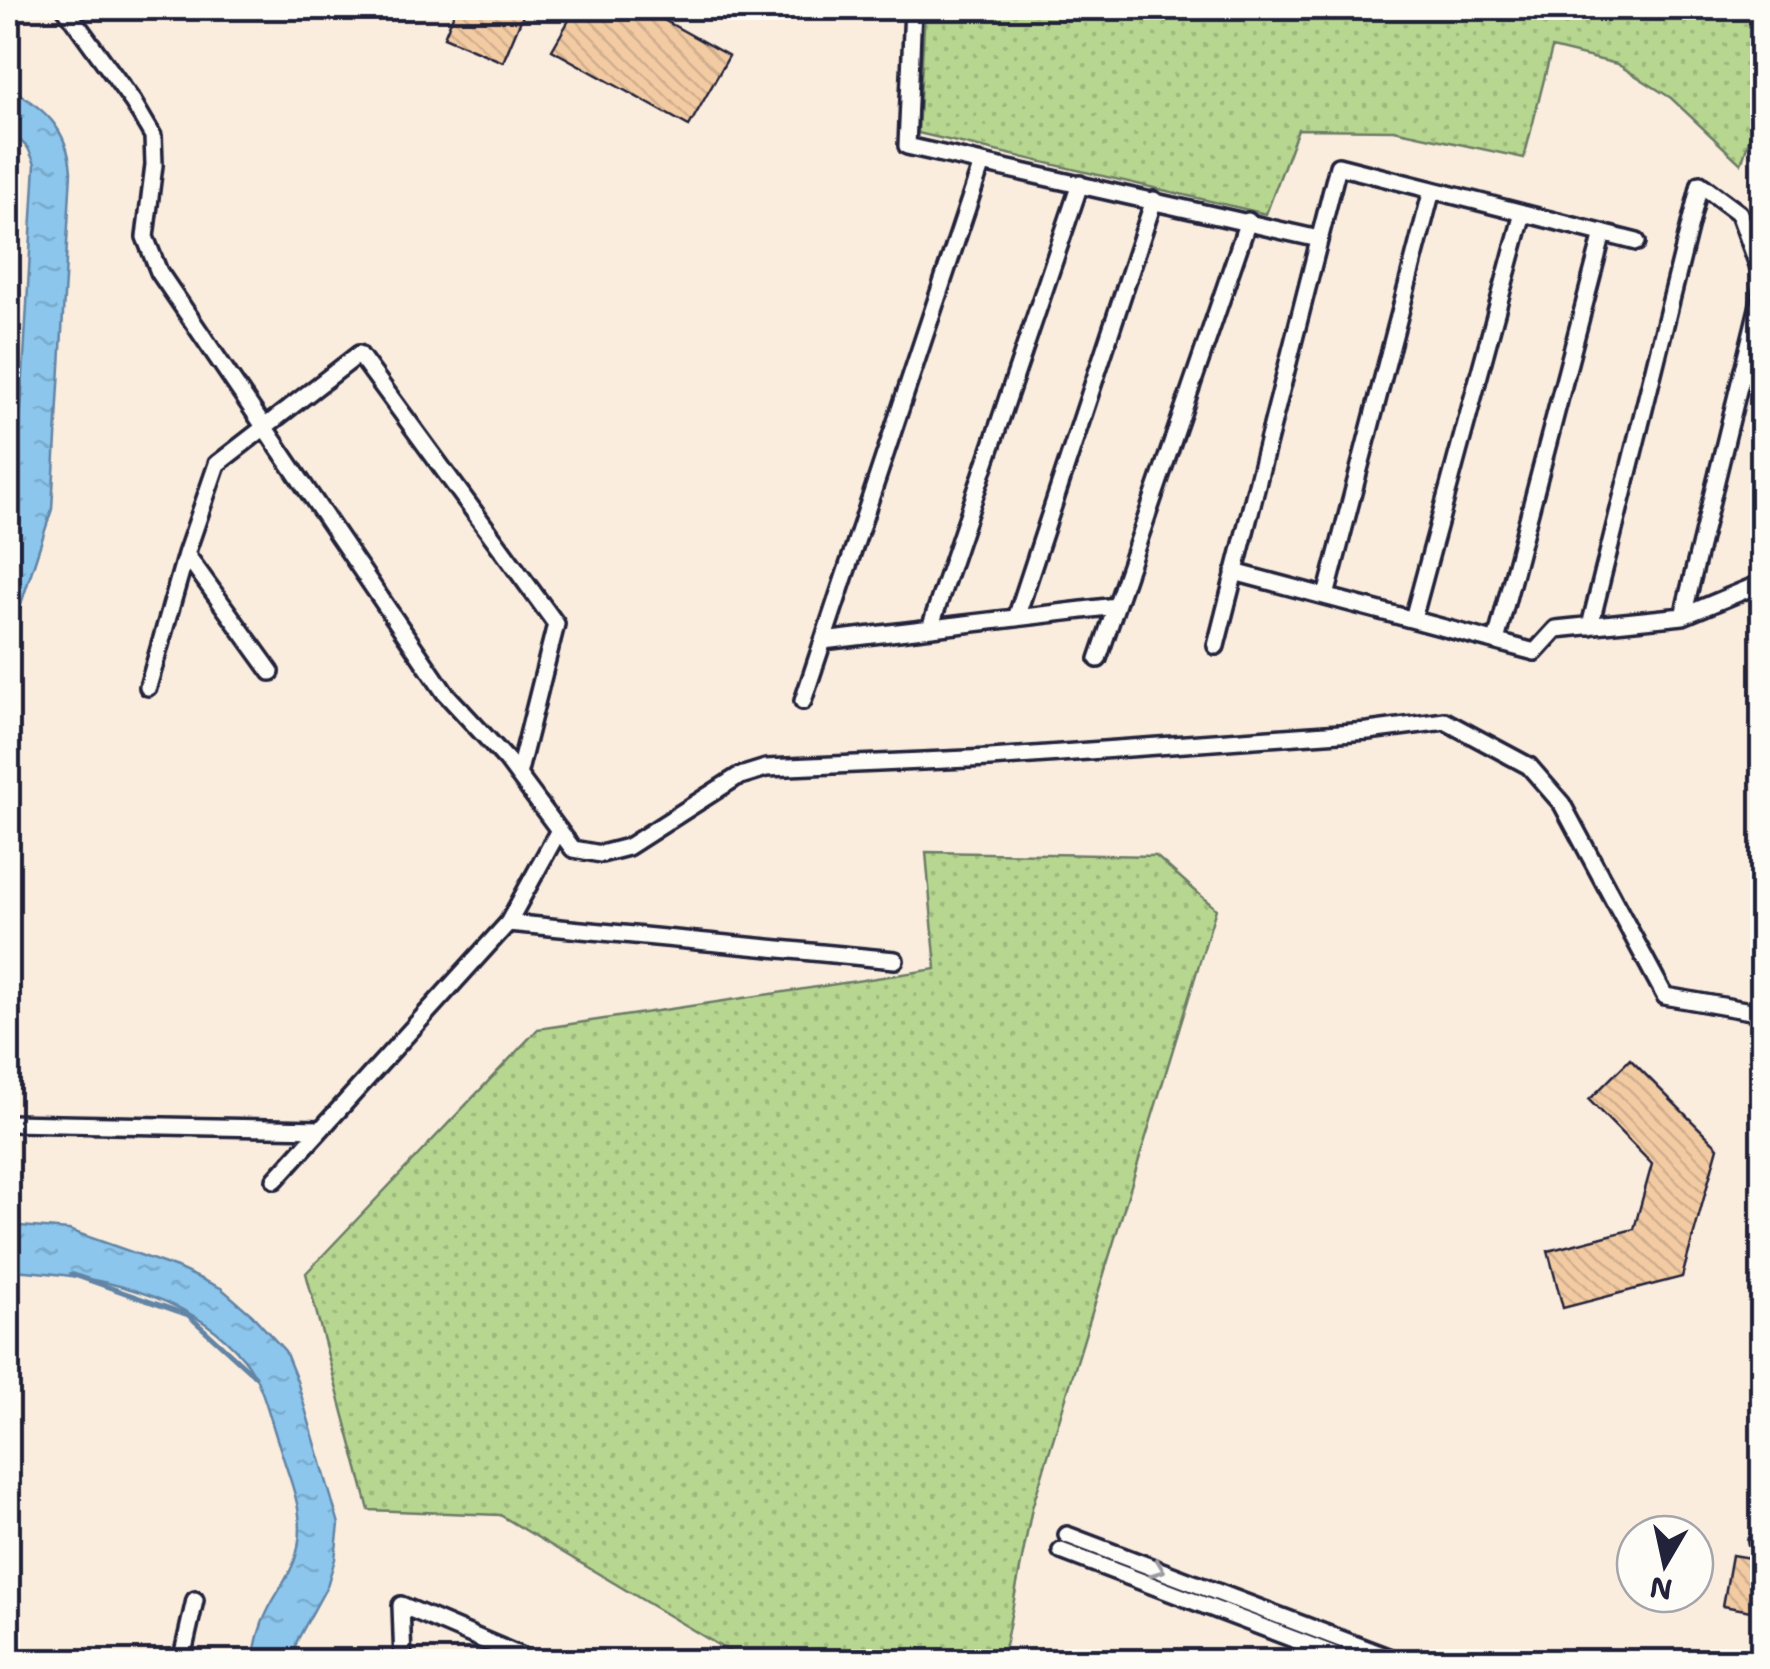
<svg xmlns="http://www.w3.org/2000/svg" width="1770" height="1669" font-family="'Shantell Sans',sans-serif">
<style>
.grass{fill:url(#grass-dots);stroke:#6c7c66;stroke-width:2.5}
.water{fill:url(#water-ripples);stroke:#6284a5;stroke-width:2.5}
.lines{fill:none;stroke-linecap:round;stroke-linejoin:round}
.stream{stroke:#6284a5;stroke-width:5}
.building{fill:url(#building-back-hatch);stroke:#22223b;stroke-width:2.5}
.minor-casing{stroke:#22223b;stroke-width:22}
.minor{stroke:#fdfcf7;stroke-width:15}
.oneway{stroke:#9a9aa2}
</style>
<defs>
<pattern id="grass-dots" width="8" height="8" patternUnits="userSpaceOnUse" patternTransform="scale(2.5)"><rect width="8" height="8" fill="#b7d790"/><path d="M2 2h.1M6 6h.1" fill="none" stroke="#9db87d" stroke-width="1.8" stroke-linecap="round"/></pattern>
<pattern id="water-ripples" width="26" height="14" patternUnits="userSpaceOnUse" patternTransform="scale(2.5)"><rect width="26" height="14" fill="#8cc6ec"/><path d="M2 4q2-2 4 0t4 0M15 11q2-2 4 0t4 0" fill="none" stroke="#78aacb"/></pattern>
<pattern id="building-back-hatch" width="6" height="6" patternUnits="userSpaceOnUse" patternTransform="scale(2.5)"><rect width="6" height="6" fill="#f3cba3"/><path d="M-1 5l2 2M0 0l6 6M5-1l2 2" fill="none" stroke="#d0ae8d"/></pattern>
</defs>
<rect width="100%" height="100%" fill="#faedde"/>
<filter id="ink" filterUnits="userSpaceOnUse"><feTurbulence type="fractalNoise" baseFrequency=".01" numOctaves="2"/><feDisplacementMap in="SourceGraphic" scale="20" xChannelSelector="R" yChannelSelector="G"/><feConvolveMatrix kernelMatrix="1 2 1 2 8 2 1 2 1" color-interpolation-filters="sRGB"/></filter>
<g filter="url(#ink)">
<path class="grass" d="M925,8H1762V101L1741,164L1671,98L1617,64L1552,48L1524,158L1394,130L1298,129L1266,214L918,133Z
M926,852L1156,856L1216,909L1032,1508L1002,1661H745L500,1515L369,1510L306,1273L538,1029L936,969Z"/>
<path class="water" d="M8,87C44,108 68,128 71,172L52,509L8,644V526L17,480L35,164L28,148L8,129Z
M8,1225L69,1230L177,1268L221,1288L252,1315L285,1351L297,1381L339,1524L335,1559L327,1586L297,1641L292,1661H253C256,1643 259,1627 268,1610C280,1586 296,1569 299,1541C304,1509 288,1475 279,1445C269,1417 263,1382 244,1359C190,1292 90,1274 8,1270Z"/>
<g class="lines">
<path class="stream" d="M71,1274L188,1315L255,1376"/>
</g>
<path class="building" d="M456,8H526L503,62L444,37Z
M576,8H642L729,56L689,126L552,50Z
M1630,1059L1718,1147L1682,1277L1563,1308L1548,1251L1634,1229L1652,1164L1589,1100Z
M1732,1555L1762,1560V1613L1723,1606Z"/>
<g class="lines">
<g class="minor-casing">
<path id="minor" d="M65,8L133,102L153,136L154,165L145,237L159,272L445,693L507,760L573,849L601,854L628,847L737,777L766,768L990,758L1368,731L1445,721L1529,766L1562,804L1665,996L1762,1013
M913,8L907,146L1319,239
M186,554L271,672
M1234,572L1535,652L1556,629L1683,616L1762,583
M1326,596L1432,190
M1683,616L1762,292
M1016,618L1154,200
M1413,619L1523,213
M1590,626L1700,184L1739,213L1762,276
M930,628L1080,184
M823,641L1116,606
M1496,641L1603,233
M1216,646L1338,166L1637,242
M1098,659L1248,221
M148,687L186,554L217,464L359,354L556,624L518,775
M803,701L982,163
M508,923L895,960
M8,1123L321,1129
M275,1180L508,923L559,830
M1067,1535L1401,1662
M1757,1541L1762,1543
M1061,1551L1354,1662
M181,1662L195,1600
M403,1662L401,1605L535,1662"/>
</g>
<use href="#minor" class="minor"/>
</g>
<defs><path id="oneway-chevron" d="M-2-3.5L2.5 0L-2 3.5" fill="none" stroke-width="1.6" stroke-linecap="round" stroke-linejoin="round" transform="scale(2.5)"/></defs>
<use class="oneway" href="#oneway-chevron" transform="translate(1158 1569) rotate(21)"/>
</g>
<rect width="1770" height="1669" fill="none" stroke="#fdfcf7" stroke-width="40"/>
<rect x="20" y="20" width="1730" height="1629" fill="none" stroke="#22223b" stroke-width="4" filter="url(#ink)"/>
<g transform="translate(1665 1564) rotate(189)"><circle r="48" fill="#fdfcf7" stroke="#a5a5ac" stroke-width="2.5"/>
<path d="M0-8L18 38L0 25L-18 38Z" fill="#22223b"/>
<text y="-15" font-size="28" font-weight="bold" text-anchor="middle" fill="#22223b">N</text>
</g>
</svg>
